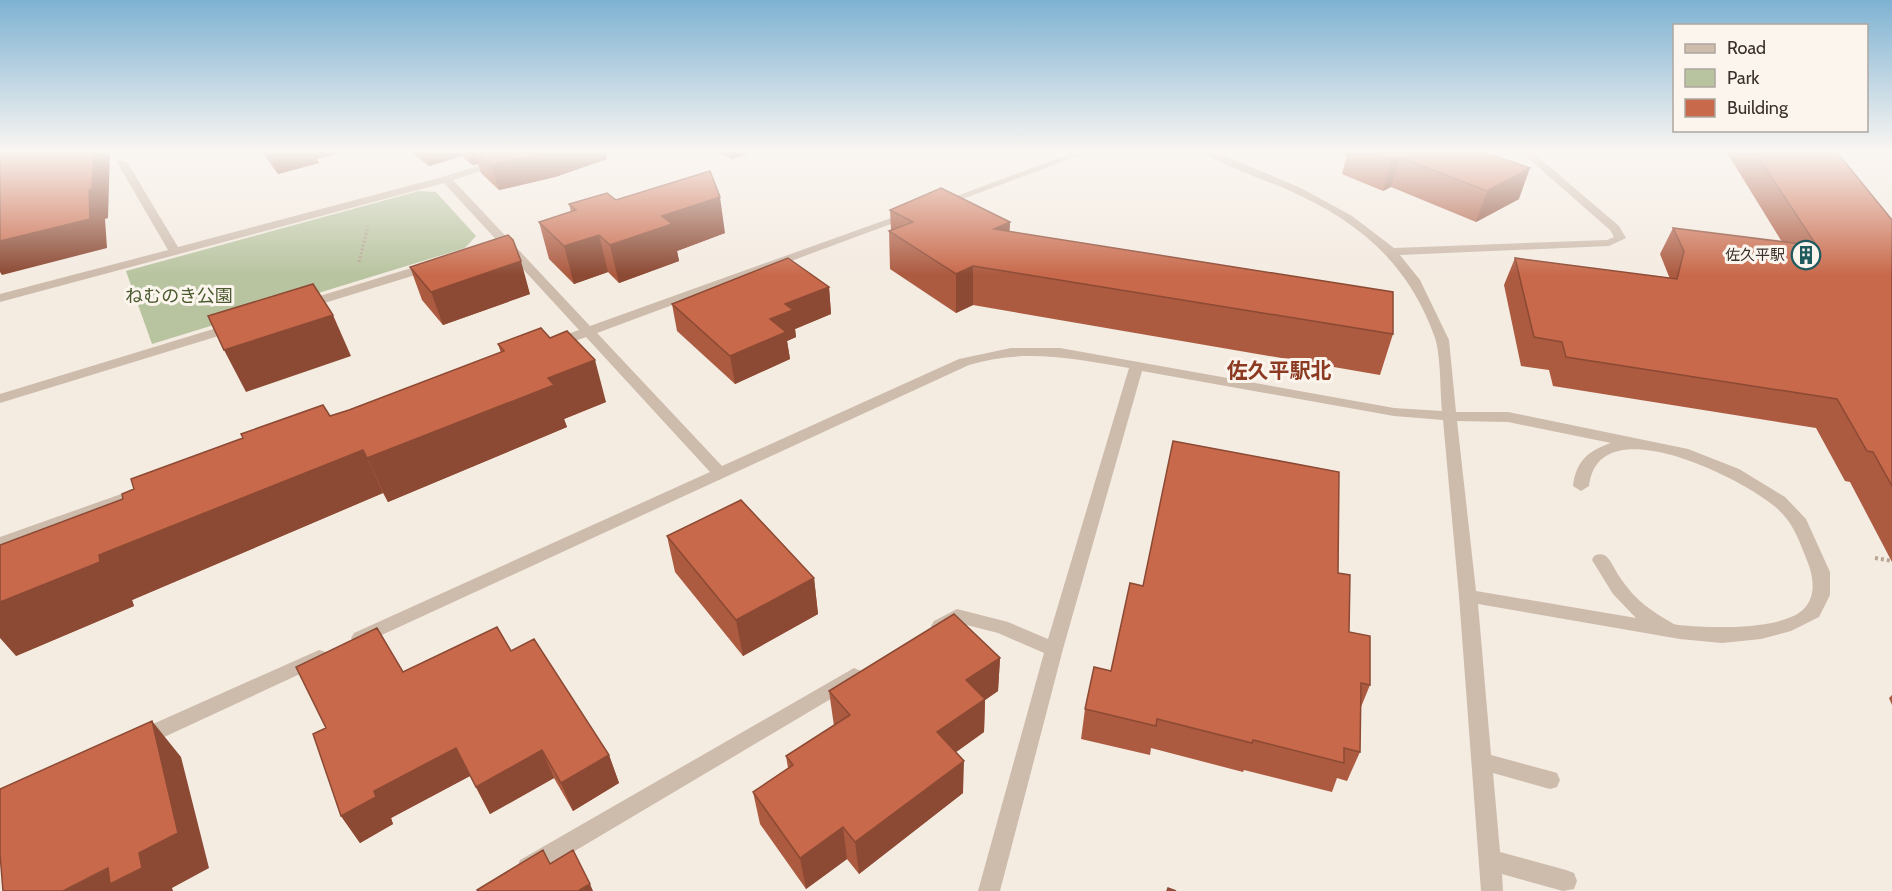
<svg xmlns="http://www.w3.org/2000/svg" width="1892" height="891" font-family="Cabin,'Noto Sans JP',sans-serif">
<style>
.green{fill:#b8c4a0}
.lines{fill:none;stroke-linecap:round;stroke-linejoin:round}
.path-far1{stroke:#b9a596;stroke-width:3;stroke-dasharray:2 2;stroke-linecap:butt}
.path{stroke:#b9a596;stroke-width:4;stroke-dasharray:3 3;stroke-linecap:butt}
.minor{fill:#cdbbac;fill-rule:evenodd}
.wall{fill:#ac5a40}
.shaded-wall{fill:#8c4a34}
.building{fill:#c8694b;stroke:#8c4a34;stroke-width:1.5}
.labels{text-anchor:middle;stroke-width:6;stroke-linejoin:round;paint-order:stroke}
.far-poi-label{font-size:15px;fill:#3b302b;stroke:#fbf5ee;text-anchor:end}
.park-label{font-size:18px;fill:#4a5a2e;stroke:#fbf5ee}
.quarter-label{font-size:21px;font-weight:bold;fill:#8c3b22;stroke:#fbf5ee}
</style>
<rect width="100%" height="100%" fill="#f4ebe1"/>
<path class="green" d="M419,191L436,192L476,236L465,248L152,344L126,271Z"/>
<g class="lines">
<path class="path-far1" d="M359,262L368,226"/>
<path class="path" d="M1875,558L1892,561"/>
<path class="minor" d="M528,151H542L453,180L590,326L905,213L909,212L915,215L597,333L722,466L959,359L1011,348H1060L1394,408L1442,411C1440,390 1441,357 1435,338C1409,264 1359,221 1288,190C1268,181 1215,163 1201,151H1213L1301,188L1352,216L1394,248L1607,240L1614,237L1610,230L1520,151H1531L1619,226L1626,238L1609,246L1400,255L1420,280L1449,340L1456,412H1508L1688,449L1739,469L1785,497L1806,519L1830,572V595L1819,617L1791,631L1761,639L1722,643L1680,639L1478,604L1491,755L1550,771L1557,773L1560,780L1557,787L1550,789L1493,773L1500,852L1566,870L1574,873L1577,881L1574,889L1563,891L1502,874L1503,891H1481L1459,596L1443,420L1394,416L1142,371L1063,649L1000,891H978L1044,653L998,633L959,623L940,633L934,631L931,626L934,621L957,609L1008,622L1048,639L1129,368C1074,359 1023,348 969,365L360,645L354,643L351,638L354,633L710,472L586,337L558,347H548L546,344L548,341L579,330L444,183L0,302V294L168,250L117,162L118,160L127,162L178,247L442,177ZM1457,421L1508,422L1611,443C1587,451 1576,462 1573,486L1581,491L1589,486C1598,406 1739,477 1773,505C1791,519 1798,537 1806,558C1812,572 1817,591 1807,605C1791,630 1717,628 1690,626C1685,625 1676,626 1672,623C1665,619 1657,614 1650,609C1637,600 1627,588 1619,576C1615,570 1611,561 1607,557C1603,553 1598,554 1594,556L1592,560L1613,594L1636,618L1476,591Z
M1078,151H1091L944,206L935,204Z
M431,262L435,263V269L308,308H300L298,305L300,302Z
M233,323L238,324L239,327L238,330L0,403V394Z
M141,487L149,492L147,496L0,549V537Z
M319,650L326,652L328,657L326,662L149,744L142,747L135,744L132,738L135,732Z
M854,668L861,671L863,676L861,681L536,874L528,878L520,874L517,867L520,860Z"/>
</g>
<path class="wall" d="M261,151H348L317,159L319,163L278,174Z
M409,151H606L607,159L555,177L499,190L481,173L478,164L472,165L462,156L429,166Z
M715,151H756L732,159Z
M1337,151H1480L1519,199L1476,222L1391,187L1383,191L1342,174L1347,155Z
M1726,151H1836L1892,220V562L1850,482L1845,481L1816,428L1553,386L1549,370L1521,366L1504,285L1515,258L1670,279L1660,254L1673,228L1782,242Z
M616,200L725,233L677,251L679,261L619,283L608,272L574,284L549,259L539,222L571,212L569,204Z
M890,210L1010,222L1009,232L1393,334L1380,375L973,305L956,313L890,269L889,231L891,230Z
M410,267L530,294L443,325L422,300Z
M829,287L831,314L795,329L796,337L787,341L790,359L735,384L677,331L672,304Z
M550,338L606,402L564,419L567,427L388,502L383,493L132,600L134,606L16,656L123,499L330,416L349,410L501,353L498,344Z
M667,536L814,578L818,614L743,656L675,572Z
M1338,573L1349,632L1370,685L1361,707L1360,752L1347,781L1337,778L1332,792L1244,770L1243,772L1151,748L1150,755L1081,739L1085,709L1111,671L1143,586Z
M511,651L609,755L619,783L573,811L554,778L490,814L470,776L391,818L393,824L360,843L341,816L326,728Z
M1000,658L998,691L985,700L984,732L956,752L963,793L859,874L847,859L806,889L760,824L753,792L788,768L786,756L834,726L829,691Z
M1892,695V705L1889,698Z"/>
<path class="shaded-wall" d="M94,151H110L108,218L105,219L107,248L2,275L0,272V241L89,190Z
M268,151H348L317,159L319,163L278,174Z
M424,151H460L462,156L429,166Z
M468,151H474L478,164L472,165Z
M552,151H606L607,159L555,177L499,190L491,165Z
M731,151H756L732,159Z
M1400,157L1391,187L1383,191L1392,160Z
M1530,168L1519,199L1476,222L1487,191Z
M720,197L725,233L677,251L679,261L619,283L610,245L662,216Z
M1010,222L1008,260L994,229Z
M599,235L608,272L574,284L564,246Z
M521,261L530,294L443,325L431,292Z
M973,266V305L956,313V274Z
M829,287L831,314L795,329L796,337L787,341L790,359L735,384L730,356L770,319L785,304Z
M333,315L351,356L246,392L224,350Z
M595,360L606,402L564,419L567,427L388,502L367,458L548,378Z
M363,450L383,493L132,600L134,606L16,656L0,638V602L99,555Z
M814,578L818,614L743,656L736,620Z
M1000,658L998,691L985,700L984,732L938,765L937,732L966,680Z
M152,721L181,757L209,868L172,888L173,891H63L139,853Z
M456,748L470,776L391,818L393,824L360,843L341,816L374,791Z
M542,750L554,778L490,814L476,787Z
M609,755L619,783L573,811L561,783Z
M964,761L963,793L859,874L855,842Z
M843,827L847,859L806,889L800,858Z
M590,884L593,891H578Z"/>
<path class="building" d="M0,151H94L92,189L89,190L90,219L0,241Z
M476,151H552L491,165Z
M1368,151H1480L1530,168L1487,191L1400,157L1392,160Z
M1754,151H1836L1892,220V486L1873,452L1867,451L1837,399L1566,357L1562,342L1534,337L1515,258L1677,279L1684,251L1673,228L1817,246Z
M710,171L720,197L662,216L672,224L610,245L599,235L564,246L539,222L576,210L569,204L607,193L616,200Z
M941,188L1010,222L994,229L1393,292V334L973,266L956,274L889,231L913,222L890,210Z
M508,235L513,240L521,261L431,292L410,267Z
M788,258L829,287L785,304L793,310L770,319L786,332L730,356L672,304Z
M313,284L333,315L224,350L208,316Z
M541,328L550,338L567,331L595,360L548,378L554,385L367,458L363,450L99,555L100,562L0,602V545L123,499L122,494L134,489L131,479L243,438L241,434L323,405L330,416L349,410L504,351L498,344Z
M1173,441L1339,472L1338,573L1350,575L1349,632L1370,636V685L1361,683L1360,752L1344,748V763L1253,740L1252,743L1157,719L1156,726L1085,709L1094,667L1111,671L1130,583L1143,586Z
M741,500L814,578L736,620L667,536Z
M954,614L1000,658L966,680L985,699L937,732L964,761L855,842L843,827L800,858L753,792L793,765L786,756L850,715L829,691Z
M497,627L511,651L534,639L609,755L561,783L542,750L476,787L456,748L374,791L376,797L341,816L313,734L326,728L296,667L377,628L403,672Z
M152,721L178,833L139,853L142,868L110,884L108,868L63,891H3L0,854V789Z
M543,850L550,864L573,850L590,884L578,891H478L477,890Z
M1168,888L1176,891H1167Z"/>
<linearGradient id="sky" x2="0" y2="1"><stop stop-color="#7eb2d2"/><stop offset="0.55" stop-color="#faf6f2"/><stop offset="1" stop-color="#faf6f2" stop-opacity="0"/></linearGradient>
<rect width="1892" height="275" fill="url(#sky)"/>
<defs>
<g id="building-ring" transform="scale(1.5)"><circle r="9.5" fill="#fbf5ee" stroke="#1f5a5e" stroke-width="1.5"/><path d="M-4-6H4V6H1V3H-1V6H-4ZM-2.5-4.3h1.7v1.8h-1.7ZM.8-4.3h1.7v1.8H.8ZM-2.5-1h1.7V.8h-1.7ZM.8-1h1.7V.8H.8Z" fill="#1f5a5e"/></g>
</defs>
<g fill-rule="evenodd">
<use href="#building-ring" x="1806" y="255"/>
</g>
<g class="labels">
<g class="far-poi-label">
<text x="1785" y="260">佐久平駅</text>
</g>
<g class="park-label">
<text x="179" y="302">ねむのき公園</text>
</g>
<g class="quarter-label">
<text x="1279" y="378">佐久平駅北</text>
</g>
</g>
<rect x="1673" y="24" width="195" height="108" fill="#fbf5ee" stroke="#aea6a0" stroke-width="1.5"/>
<rect x="1685" y="44" width="30" height="9" fill="#cdbbac" stroke="#aea6a0" stroke-width="1.5"/>
<text x="1727" y="54" font-size="18" fill="#3b302b">Road</text>
<rect x="1685" y="69" width="30" height="18" fill="#b8c4a0" stroke="#aea6a0" stroke-width="1.5"/>
<text x="1727" y="84" font-size="18" fill="#3b302b">Park</text>
<rect x="1685" y="99" width="30" height="18" fill="#c8694b" stroke="#aea6a0" stroke-width="1.5"/>
<text x="1727" y="114" font-size="18" fill="#3b302b">Building</text>
</svg>
